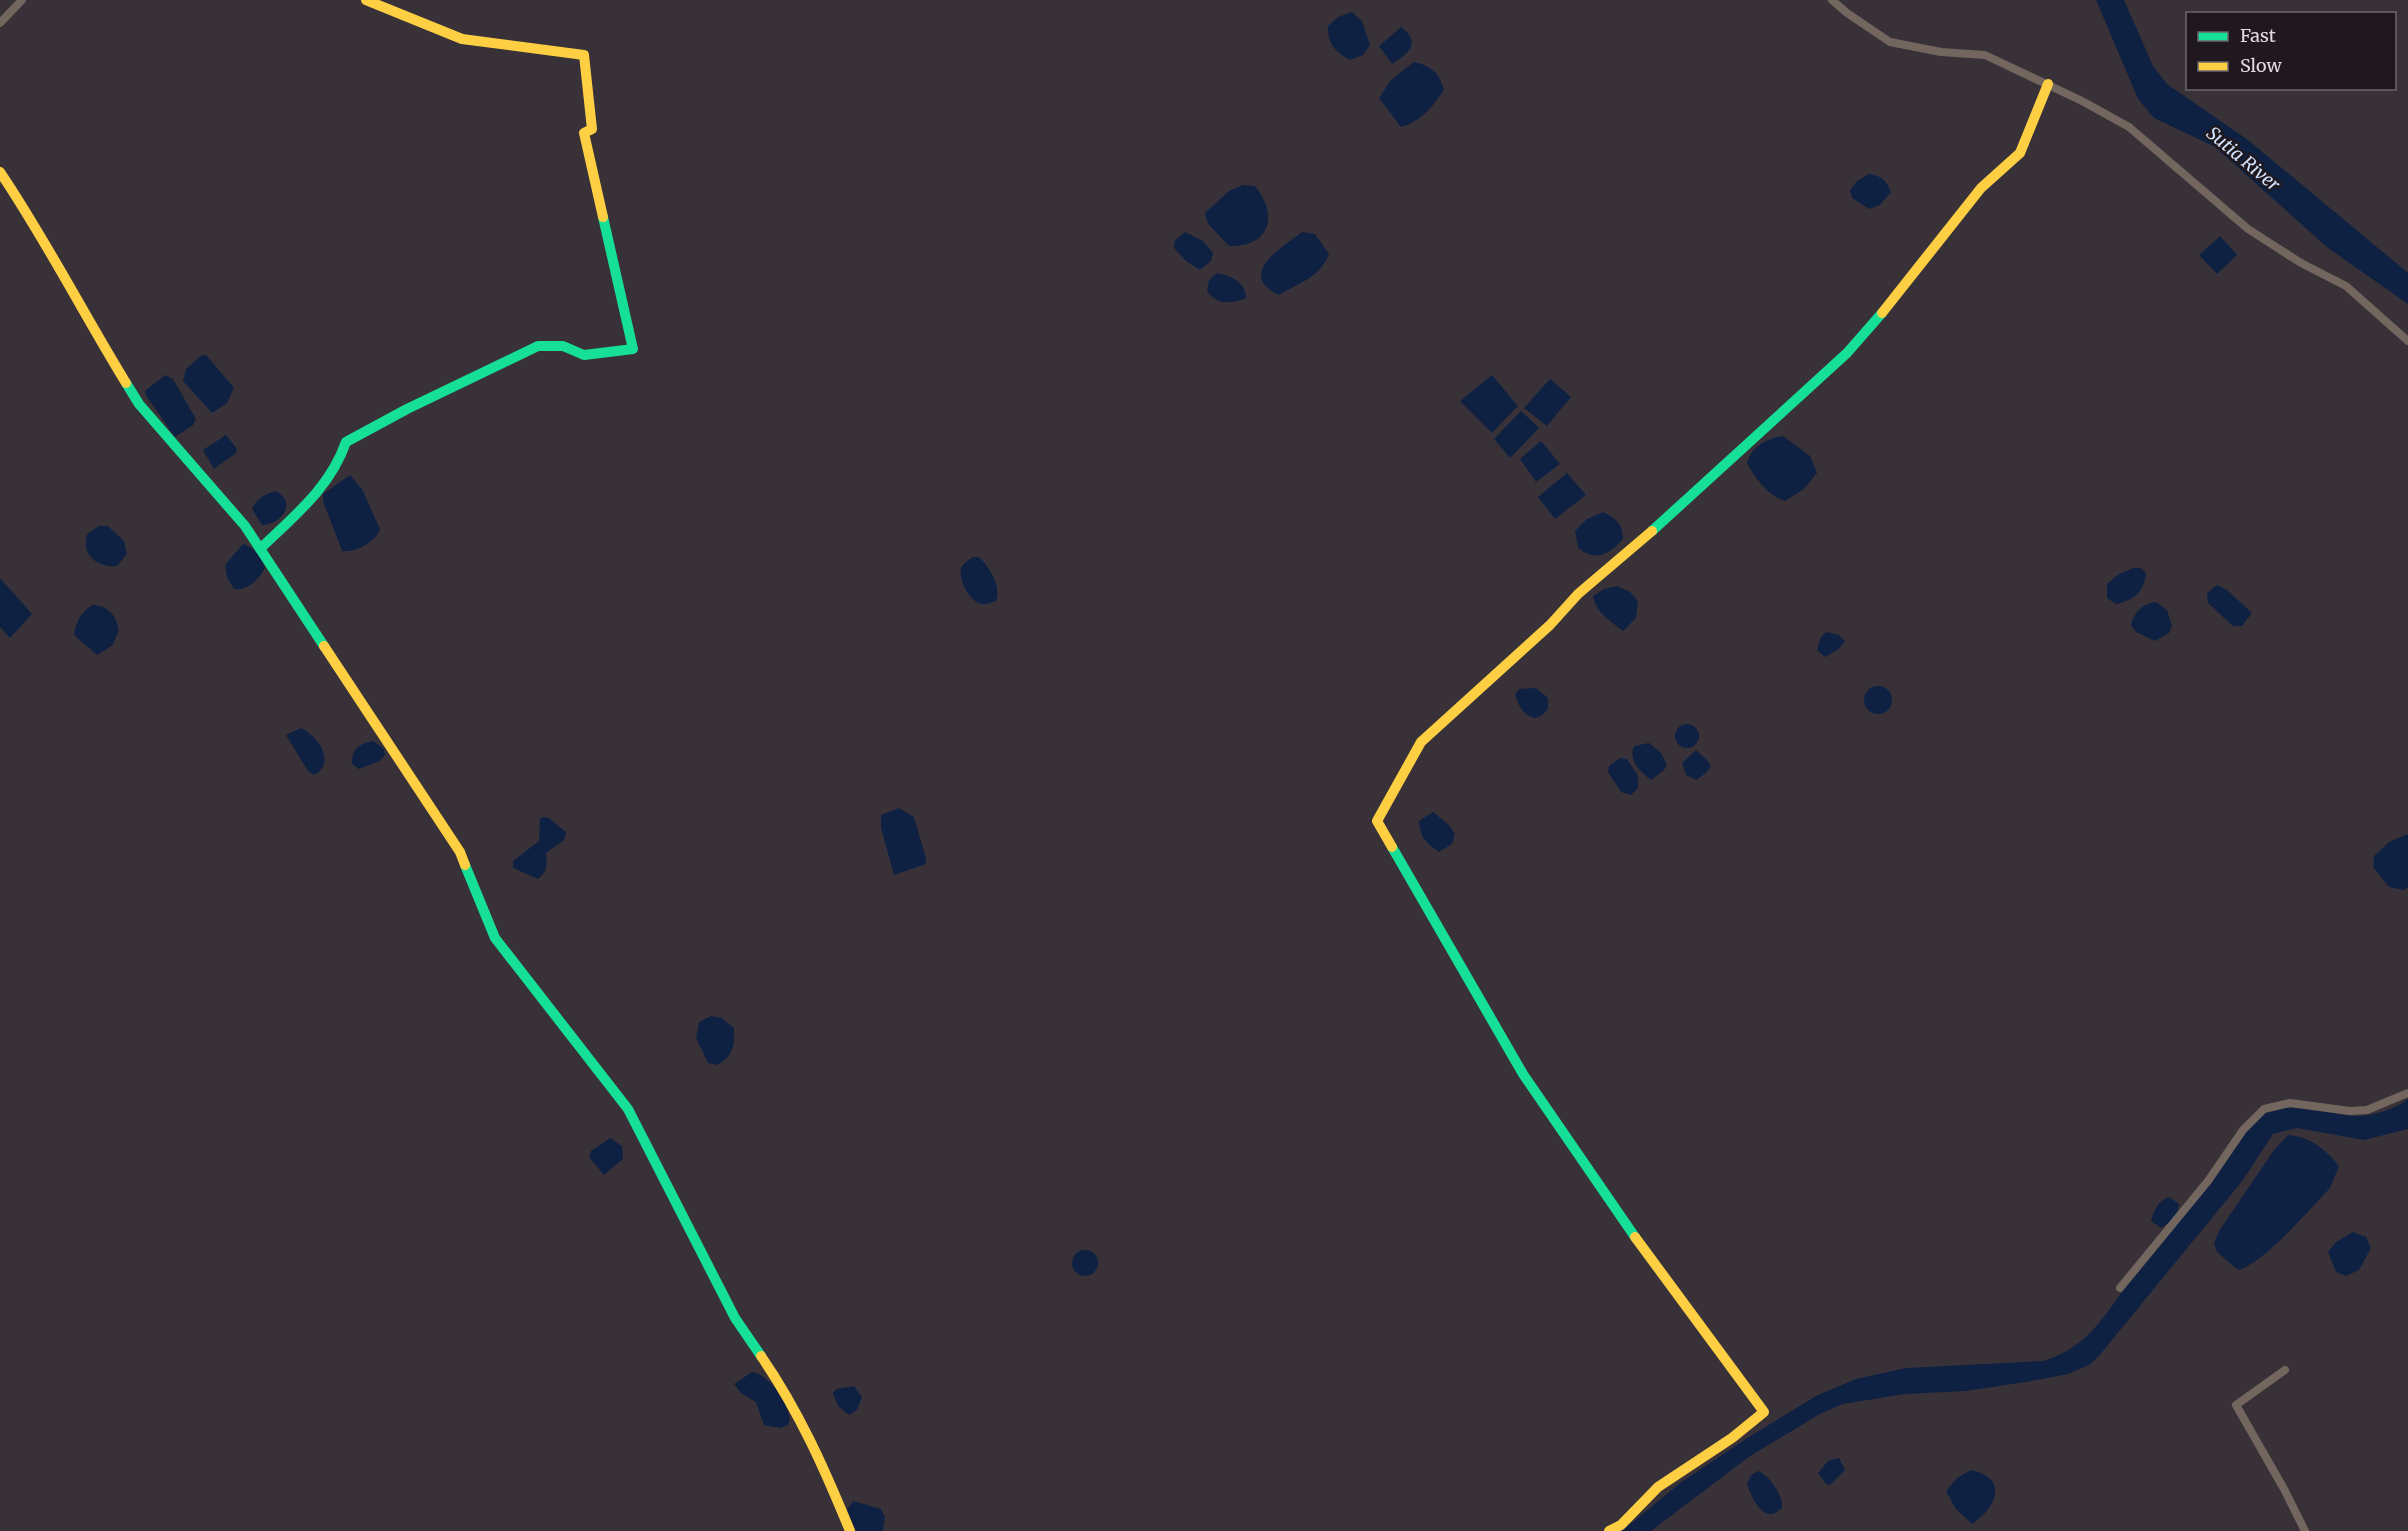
<svg xmlns="http://www.w3.org/2000/svg" width="2408" height="1531" font-family="Merriweather,serif">
<style>
.water{fill:#0f2143}
.lines{fill:none;stroke-linecap:round;stroke-linejoin:round}
.street{stroke:#72665f;stroke-width:8}
.fast{stroke:#16e098;stroke-width:10}
.slow{stroke:#ffcf43;stroke-width:10}
.labels{text-anchor:middle;stroke-width:5;stroke-linejoin:round;paint-order:stroke}
.water-label{font-size:18px;font-style:italic;fill:#d3e3fe;stroke:#1f191f}
</style>
<rect width="100%" height="100%" fill="#383238"/>
<path class="water" d="M2096,0H2124L2153,66L2167,84L2248,140L2408,273V304L2328,248L2215,147L2154,118L2138,99Z
M1352,12L1362,21L1370,45L1363,55L1350,60C1336,52 1327,44 1328,26L1338,17Z
M1401,27C1422,43 1409,53 1392,64L1379,46Z
M1414,62C1431,66 1439,72 1444,90C1433,106 1421,122 1401,127L1379,98L1391,80Z
M1869,174C1882,176 1886,180 1891,192L1880,205L1869,209L1852,198L1850,190L1857,181Z
M1243,185L1255,186C1279,216 1270,247 1229,246L1208,224L1205,213L1229,191Z
M1185,232L1203,241L1213,253L1211,261L1200,270L1186,261L1174,248L1175,240Z
M1302,232L1315,234L1329,254C1321,277 1299,283 1279,295C1236,274 1281,248 1302,232Z
M2220,236L2237,255L2217,274L2199,255Z
M1217,273C1230,276 1246,281 1246,298C1230,304 1219,305 1207,292L1209,280Z
M202,355L207,356L234,388L227,403L212,413L183,381L186,369Z
M165,375L173,379L196,419L193,425L175,437L145,394L146,390Z
M1492,375L1518,406L1492,433L1460,401Z
M1550,379L1571,397L1547,426L1524,408Z
M1521,411L1539,428L1510,458L1494,439Z
M226,435L237,449L236,453L214,469L203,450Z
M1783,436L1810,456L1817,473L1804,489L1785,501C1768,496 1755,478 1747,463C1751,447 1767,438 1783,436Z
M1541,441L1560,464L1536,482L1520,459Z
M1567,473L1586,495L1555,519L1538,497Z
M350,475L362,489L380,529C376,542 356,553 342,551L323,501V494Z
M276,491C298,503 281,525 262,525L252,509C257,498 265,494 276,491Z
M1603,512C1616,518 1623,524 1623,539C1609,555 1596,562 1578,548L1575,531L1587,519Z
M99,526H108L124,541L127,554L117,566C96,568 81,554 87,534Z
M243,544C254,547 261,557 265,568C259,579 248,591 234,589L227,577L225,565Z
M973,557H979C989,567 1002,586 996,601C992,602 987,605 982,604C970,603 956,577 962,566C965,562 970,559 973,557Z
M2133,568H2141L2146,573C2144,592 2134,600 2116,604L2107,598V584L2119,574Z
M0,578L32,614L10,638L0,627Z
M2217,585L2227,590L2252,613L2242,626H2233L2208,603L2207,593Z
M1617,586L1630,592L1638,601L1636,618L1623,631C1611,621 1596,613 1593,596L1604,589Z
M2156,602L2167,610L2172,626L2169,633L2155,641L2136,632L2131,625C2134,612 2143,603 2156,602Z
M92,605C109,606 115,614 119,630L113,645L97,655L74,635C76,621 81,613 92,605Z
M1826,632L1839,635L1845,641L1839,649L1825,657L1817,650L1821,637Z
M1864 700a14 14 0 1 1 28 0a14 14 0 1 1-28 0Z
M1536,688L1548,698V708C1536,729 1519,712 1515,694L1519,689Z
M1675 736a12 12 0 1 1 24 0a12 12 0 1 1-24 0Z
M301,728C318,736 337,763 314,775L308,771L286,735Z
M373,741L384,749L385,755L380,761L359,769L352,764C352,748 359,744 373,741Z
M1649,743L1661,753L1667,765L1664,770L1651,780C1640,771 1628,761 1634,746Z
M1696,750L1707,760L1711,766L1706,773L1696,780L1686,775L1682,763Z
M1620,758L1627,759L1638,776V788L1631,795L1621,792L1608,772L1609,766Z
M899,808L914,817L926,858V864L894,875L881,828V815Z
M1433,812L1449,825L1455,834L1452,844L1439,852C1426,843 1420,837 1419,821Z
M543,817L549,818L566,832L564,840L546,853C547,865 548,871 538,879L513,868V861L539,841L540,819Z
M2408,834V887L2404,890L2389,887L2373,867L2374,856L2389,842Z
M711,1016L722,1018L734,1028C735,1046 733,1057 717,1065L708,1063L696,1038L699,1022Z
M2408,1099V1129L2364,1140L2297,1128L2273,1134L2243,1180L2098,1357L2089,1365L2068,1374L2032,1381L1966,1391L1905,1394L1843,1404L1820,1414L1750,1456L1651,1531H1618L1632,1523L1680,1483L1749,1437L1816,1396L1856,1379L1906,1368L2043,1361C2094,1346 2110,1305 2141,1265C2164,1235 2192,1209 2214,1178C2229,1156 2242,1129 2263,1113C2280,1099 2335,1116 2357,1116C2374,1116 2395,1109 2408,1099Z
M2288,1135C2311,1137 2325,1149 2339,1166L2330,1188C2311,1208 2262,1265 2238,1270L2217,1252L2214,1243L2219,1231L2274,1150Z
M610,1138L622,1146L623,1159L604,1175L589,1157L591,1151Z
M2169,1197L2179,1204L2176,1218L2161,1228L2151,1221C2154,1210 2158,1201 2169,1197Z
M2353,1232L2366,1237L2371,1248L2359,1270L2346,1276L2336,1272L2328,1252L2336,1242Z
M1072 1263a13 13 0 1 1 26 0a13 13 0 1 1-26 0Z
M752,1372C768,1373 796,1409 788,1425L780,1428L764,1425L756,1402L741,1393L734,1384Z
M854,1386L862,1397L857,1410L849,1415L838,1406L833,1393L836,1389Z
M1839,1458L1845,1470L1830,1485L1826,1484L1818,1473L1828,1461Z
M1971,1470C2009,1478 1997,1508 1972,1524L1955,1508L1946,1491L1957,1478Z
M1758,1471C1769,1475 1784,1496 1782,1508C1764,1526 1752,1499 1747,1484L1751,1475Z
M853,1501L881,1509L885,1517L883,1531H856L847,1510Z"/>
<g class="lines">
<path class="street" d="M1832,0L1847,13L1890,42L1941,52L1985,55L2082,101L2129,127L2248,229L2301,263L2346,286L2408,341
M0,23L22,0
M2120,1288L2208,1181L2243,1130L2264,1109L2290,1103L2350,1111L2367,1110L2408,1093
M2285,1370L2236,1405L2284,1489L2305,1531"/>
<path class="fast" d="M126,383L139,404L245,526L324,646
M1652,531L1847,353L1882,313
M260,549C294,516 330,488 346,442L407,409L538,346H563L584,355L633,349L603,217
M1392,847L1523,1074L1635,1237
M465,865L495,938L628,1109L735,1318L761,1356"/>
<path class="slow" d="M366,0L462,39L584,55L592,129L584,133L603,217
M0,172C46,240 83,313 126,383
M1882,313L1981,188L2020,153L2048,84
M324,646L460,852L465,865
M1392,847L1377,821L1421,742L1550,625L1578,594L1652,531
M761,1356C799,1411 825,1470 850,1531
M1609,1531L1621,1525L1658,1487L1732,1438L1764,1412L1635,1237"/>
</g>
<g class="labels">
<g class="water-label">
<text transform="translate(2243 159) rotate(40)" y="6">Sutia River</text>
</g>
</g>
<rect x="2186" y="12" width="210" height="78" fill="#1f191f" stroke="#6d666d" stroke-width="1.5"/>
<rect x="2198" y="32" width="30" height="9" fill="#16e098" stroke="#6d666d" stroke-width="1.5"/>
<text x="2240" y="42" font-size="18" fill="#e2d9e2">Fast</text>
<rect x="2198" y="62" width="30" height="9" fill="#ffcf43" stroke="#6d666d" stroke-width="1.5"/>
<text x="2240" y="72" font-size="18" fill="#e2d9e2">Slow</text>
</svg>
